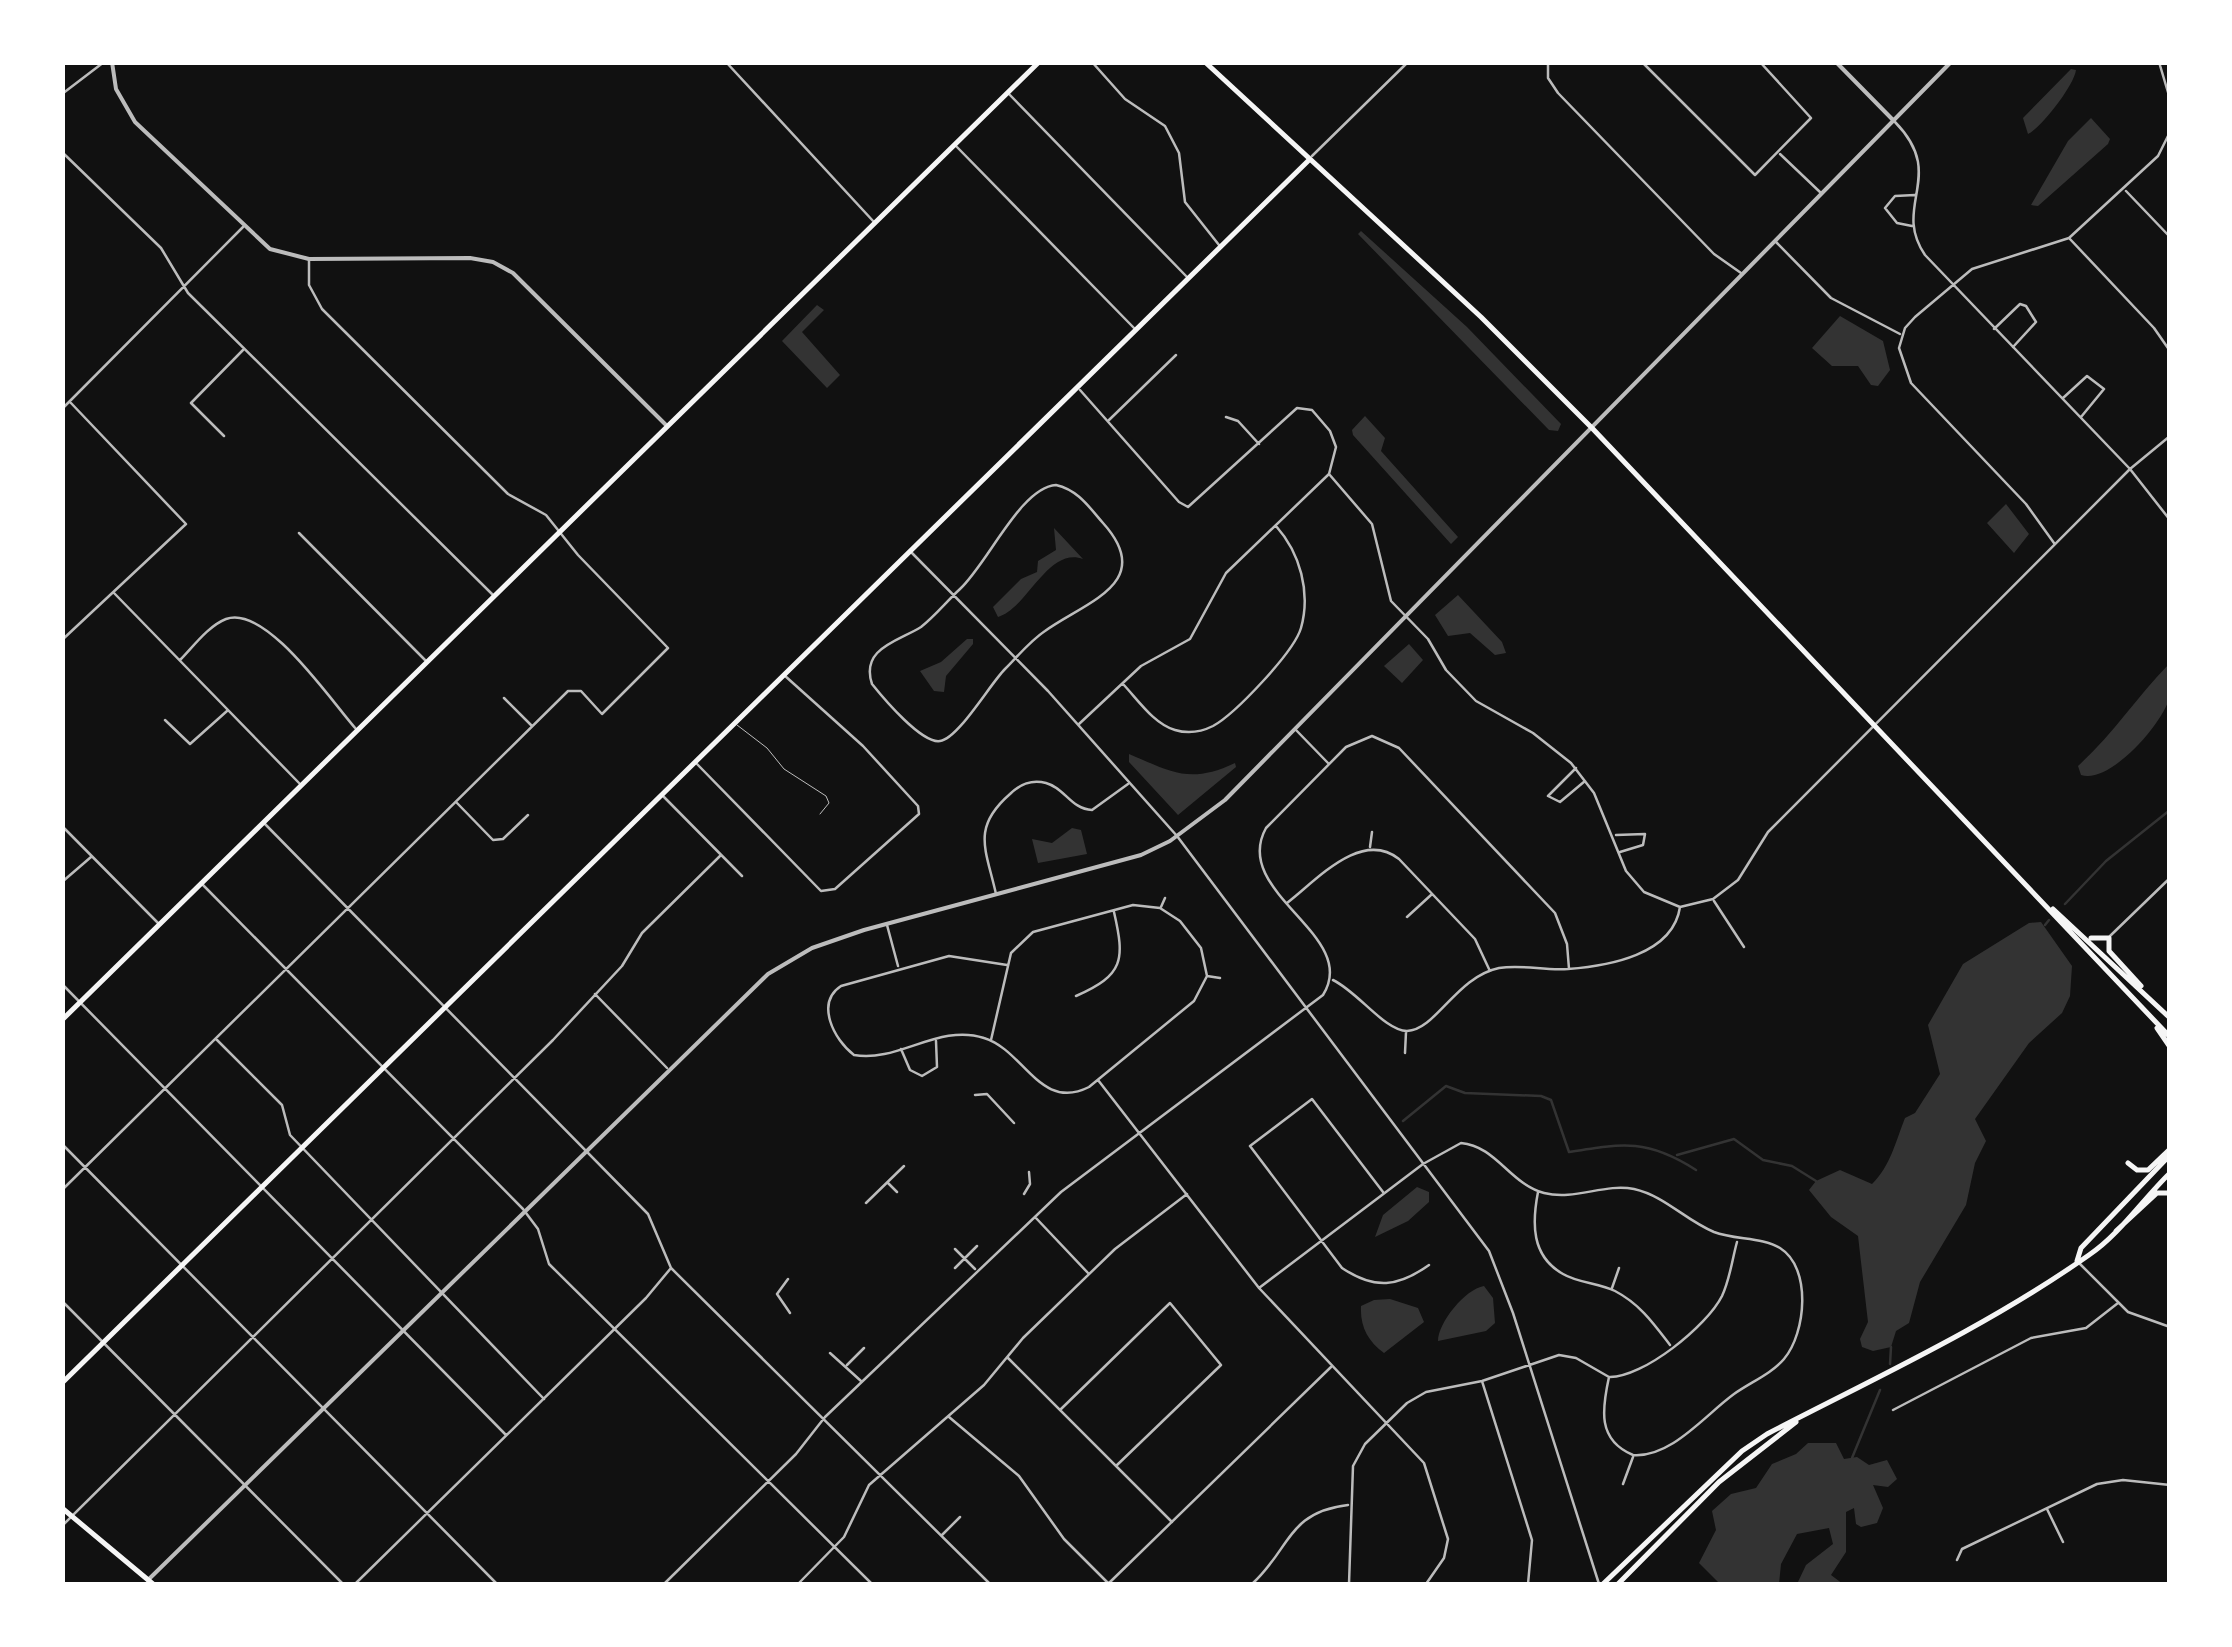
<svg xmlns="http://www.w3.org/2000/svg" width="2232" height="1647" font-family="'PT Sans Narrow',sans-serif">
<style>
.water{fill:#333}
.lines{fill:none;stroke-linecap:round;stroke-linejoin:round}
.stream{stroke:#333;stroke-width:2.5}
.service{stroke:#bcbcbc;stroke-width:1}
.minor{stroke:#bcbcbc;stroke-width:2.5}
.tertiary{stroke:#bcbcbc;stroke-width:4}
.secondary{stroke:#f5f5f5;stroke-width:5}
.primary{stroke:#f5f5f5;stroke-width:5}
</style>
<rect width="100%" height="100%" fill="#111"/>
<path class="water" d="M2071,69L2076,70C2074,86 2040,129 2028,134L2023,118Z
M2091,118L2110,139L2108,144L2038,206L2031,205L2068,141Z
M1361,231L1467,327L1561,424L1558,431L1549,430L1358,234Z
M817,305L824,310L802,332L840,375L827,388L782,341Z
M1840,316L1883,341L1890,370L1878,386L1871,385L1858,366H1832L1812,348Z
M1365,416L1385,438L1381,451L1458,537L1451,544L1353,435L1352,430Z
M2006,504L2029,534L2014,553L1987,523Z
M1054,528L1083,559C1048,546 1027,609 998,617L993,607L1021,579L1037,572L1038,561L1056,550Z
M1458,595L1502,642L1506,653L1495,655L1470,633L1448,636L1435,615Z
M967,639H973V644L946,676L944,692L934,691L920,671L941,662Z
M1409,644L1423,660L1402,683L1384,666Z
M2169,664C2170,673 2171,687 2170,696C2164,723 2109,785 2081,775L2078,766C2114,733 2136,698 2169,664Z
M1129,754C1170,771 1189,785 1235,763L1236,767L1178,815L1129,762Z
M1072,828L1081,830L1087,854L1038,863L1032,839L1052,843Z
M2041,922L2072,966L2070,996L2062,1013L2029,1043L1975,1119L1986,1141L1975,1163L1966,1205L1920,1282L1909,1323L1896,1331L1891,1347L1873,1351L1862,1347L1860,1339L1868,1322L1858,1236L1831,1217L1809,1190L1816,1181L1840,1170L1872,1184C1891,1165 1895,1143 1905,1118L1915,1113L1940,1074L1928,1025L1963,964L2029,923Z
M1417,1187L1429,1192V1202L1408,1221L1375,1237L1383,1215Z
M1484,1286L1493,1298L1495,1323L1486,1331L1438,1341C1438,1323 1465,1289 1484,1286Z
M1374,1300L1390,1299L1418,1308L1424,1322L1384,1353C1368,1341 1360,1327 1361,1306Z
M1808,1443H1836L1844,1459L1857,1457L1869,1465L1887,1460L1897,1479L1888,1487L1873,1485L1883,1508L1877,1523L1861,1527L1856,1524L1854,1508L1846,1512V1552L1831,1575L1843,1584H1797L1806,1565L1833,1544L1829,1528L1797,1534L1781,1564L1779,1584H1720L1699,1563L1716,1530L1712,1511L1731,1494L1756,1488L1772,1464L1796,1454Z"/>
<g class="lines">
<path class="stream" d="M2065,904L2106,861L2170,810
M2045,925L2049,920
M1403,1121L1446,1086L1465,1093L1541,1096L1551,1100L1569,1152C1624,1143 1648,1139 1696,1170
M1677,1155L1734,1139L1763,1160L1792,1166L1816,1181
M1890,1364L1891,1347
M1852,1458L1880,1390"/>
<path class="service" d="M737,725L767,748L784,769L826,796L829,803L820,814"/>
<path class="minor" d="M726,62L874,222
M1092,62L1125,99L1165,126L1179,153L1185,202L1219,245
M1548,62V78L1558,93L1714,254L1741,273
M1642,62L1755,175L1811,118L1760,62
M2159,62L2170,99
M1008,93L1187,277
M62,94L104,62
M1895,122C1948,176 1891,205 1925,255L2130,469L2170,520
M955,145L1134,328
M62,152L161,248L188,293L493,595
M1780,154L1821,193
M1312,156L1408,62
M2126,191L2170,237
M1912,226L1897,223L1885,208L1895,196L1915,195
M2069,238L2154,328L2170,351
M1776,242L1831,298L1900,334
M1994,329L2020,304L2026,306L2036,322L2013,347
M2063,398L2087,376L2104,389L2081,417
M62,409L243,227
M1226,417L1238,421L1259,444
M1109,420L1176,355
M224,436L191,403L243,350
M1329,474L1372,524L1391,601L1428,639L1446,670L1476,701L1533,733L1571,763L1594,793L1626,871L1644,892L1680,907L1713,899L1738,880L1768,832L2130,469L2170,436
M1056,485C1078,490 1089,507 1103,523C1157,583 1085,602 1045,631C1030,641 1018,656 1005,669C990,684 958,739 940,741C922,744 884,699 872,684C860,648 899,641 921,627C935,616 947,601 960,589C988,563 1021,487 1056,485Z
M299,533L426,661
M2054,543L2026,504L1911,383L1899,348L1905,328L1915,317L1972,269L2069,238L2158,156L2170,132
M912,553L1048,691L1177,836L1489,1251L1513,1313L1599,1584
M114,593L300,784
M62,640L186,524L70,402
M180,660C193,647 208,626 226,619C266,604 331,701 356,729
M1123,684C1138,700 1154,724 1175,730C1188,734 1201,732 1213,726C1235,714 1294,652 1301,628C1311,592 1300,553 1276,526
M504,698L531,725
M165,720L190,744L227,711
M1079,724L1141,666L1190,639L1226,573L1329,474L1336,447L1330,431L1312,410L1297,408L1188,507L1179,502L1080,390
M1295,729L1328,763
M697,764L821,891L835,889L919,814L918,806L863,746L784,675
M1576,768L1548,796L1560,802L1585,781
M662,795L742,876
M457,803L493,840L503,839L528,815
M264,823L648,1214L671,1268L990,1584
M62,826L158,923
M1616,835L1645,834L1643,845L1620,852
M1370,847L1372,832
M62,882L91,857
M202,884L523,1209L538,1229L549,1264L872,1584
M996,894C986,849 971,828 1010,794C1020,784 1031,779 1046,783C1065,788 1071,809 1092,810L1128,784
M1714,901L1744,947
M1287,903C1317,880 1361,829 1399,859L1475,939L1489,969
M1161,907L1165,898
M1407,917L1431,895
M887,925L898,966
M2110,936L2170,878
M1207,976L1220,978
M1333,980C1358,992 1385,1031 1407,1031C1436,1030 1456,977 1499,968C1523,964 1544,971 1568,969C1608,966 1673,955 1680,907
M62,984L506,1435
M595,994L667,1068
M1076,996C1124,975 1125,960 1114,912
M216,1039L282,1105L290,1135L544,1399
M991,1040L1011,953L1033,932L1133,905L1160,908L1180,921L1201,948L1207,976L1194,1001L1089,1087C1040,1112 1024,1050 984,1038C939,1023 898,1063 854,1055C834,1040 815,1003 841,986L949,956L1007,965
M901,1049L910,1070L922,1076L937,1067L936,1041
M1405,1053L1406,1032
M1098,1080L1259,1288L1424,1463L1448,1539L1444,1558L1426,1584
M975,1095L987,1094L1014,1123
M62,1144L497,1584
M888,1183L897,1192
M62,1190L568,691H581L602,714L668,648L578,555L546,515L508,494L322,309L309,285V260
M1383,1192L1312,1099L1250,1146L1342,1268C1375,1290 1398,1287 1429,1265
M1538,1192C1532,1223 1531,1256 1563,1274C1578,1283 1599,1283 1615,1291C1640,1304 1654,1324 1670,1345
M1024,1194L1030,1184L1029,1172
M866,1203L904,1166
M1035,1217L1088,1273
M955,1249L975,1269
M2079,1263L2128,1312L2170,1327
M955,1268L977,1246
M788,1279L777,1294L790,1313
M1259,1288L1423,1164L1461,1143C1496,1146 1510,1184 1544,1193C1575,1201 1604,1183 1634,1189C1665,1196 1685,1220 1714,1232C1735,1240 1762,1237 1780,1248C1812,1268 1806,1333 1784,1359C1771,1374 1751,1382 1734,1394C1705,1415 1671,1458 1633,1455C1597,1440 1602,1409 1609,1377
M1612,1288L1619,1268
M62,1301L343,1584
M830,1353L861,1381
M1008,1358L1172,1522
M847,1365L864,1348
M1482,1381L1532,1540L1528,1584
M1060,1410L1170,1303L1221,1365L1116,1466
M1893,1410L2031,1338L2086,1328L2118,1303
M949,1417L1019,1476L1064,1539L1108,1583
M1623,1484L1633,1457
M2047,1509L2063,1542
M62,1526L553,1040L622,966L642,933L721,855
M942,1535L960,1517
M1957,1560L1962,1549L2097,1484L2123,1480L2170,1485
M355,1584L646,1298L671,1268
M664,1584L796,1454L825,1417L1061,1192L1323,995C1361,935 1230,893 1266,828L1346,747L1372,736L1399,748L1555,913L1567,944L1569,969
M798,1584L844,1537L869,1485L984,1385L1023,1338L1115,1249L1187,1194
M1108,1584L1331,1367
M1252,1584C1290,1550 1287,1512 1348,1505
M1349,1584L1353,1466L1365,1444L1407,1403L1426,1392L1482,1381L1559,1355L1576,1358L1609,1377C1643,1378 1707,1326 1722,1296C1730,1279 1732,1260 1737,1242"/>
<path class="tertiary" d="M112,62L116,89L135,122L270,249L309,259L470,258L493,262L513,273L667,426
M1836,62L1893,120
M148,1580L768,974L812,948L864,930L1141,855L1170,841L1225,800L1951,62"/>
<path class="secondary" d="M62,1020L1039,62
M2128,1163L2137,1170H2148L2170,1149
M2116,1231L2157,1193H2170
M2077,1261L2081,1248L2170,1155
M62,1383L1308,161
M1603,1584L1742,1451L1767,1434C1877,1377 1988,1326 2089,1255C2119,1235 2144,1198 2170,1173
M1618,1584L1719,1482L1796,1422"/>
<path class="primary" d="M1205,62L1481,317L1592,428L2170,1037
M2053,909L2170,1018
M2091,938H2109V951L2141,986
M2157,1028L2170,1047
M62,1508L153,1584"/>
</g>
<rect width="2232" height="1647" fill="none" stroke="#ffffff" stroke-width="130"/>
</svg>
